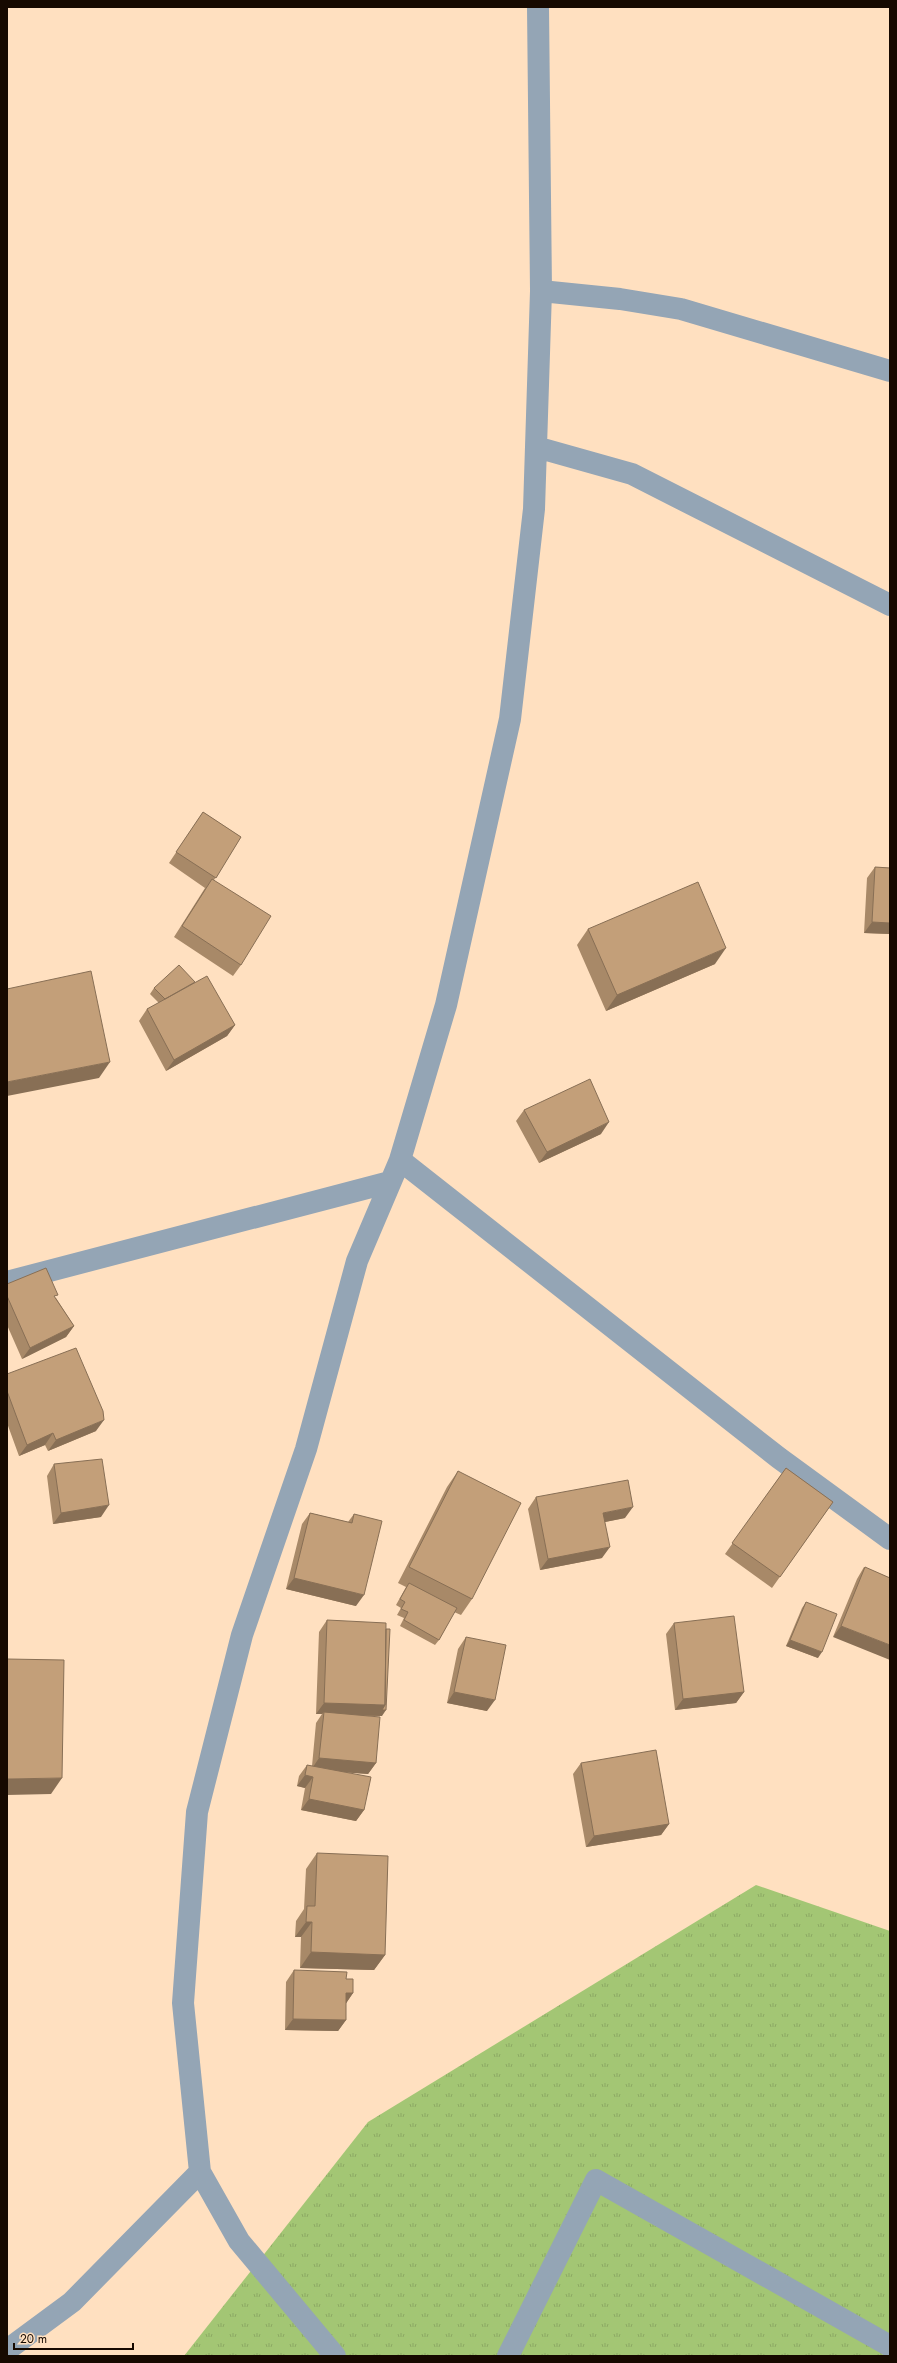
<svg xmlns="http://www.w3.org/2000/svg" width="897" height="2363" font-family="Jost,sans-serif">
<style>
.grass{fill:url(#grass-tufts)}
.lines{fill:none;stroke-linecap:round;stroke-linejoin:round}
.minor{stroke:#94a5b5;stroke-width:22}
.wall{fill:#a88968}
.shaded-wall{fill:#886f55}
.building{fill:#c39f79;stroke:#886f55}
</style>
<defs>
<pattern id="grass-tufts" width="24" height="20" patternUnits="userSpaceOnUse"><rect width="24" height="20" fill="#a3c674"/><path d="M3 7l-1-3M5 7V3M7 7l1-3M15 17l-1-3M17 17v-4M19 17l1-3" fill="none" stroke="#8ca963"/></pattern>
</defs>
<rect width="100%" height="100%" fill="#ffe0c0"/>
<path class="grass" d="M756,1885L890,1931V2356H184L368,2122Z"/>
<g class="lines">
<path class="minor" d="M541,291L620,299L681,309L890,371
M536,447L632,474L890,605
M400,1160L779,1458L890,1539
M7,1282L390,1182
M7,2350L72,2302L200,2172
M335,2356L239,2241L200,2172L183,2003L197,1812L242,1635L306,1449L357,1261L400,1160L446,1005L510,719L534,509L541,291L538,7
M508,2356L596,2180L890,2346"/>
</g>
<path class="wall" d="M203,812L241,837L214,880L241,965L233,976L174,937L205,888L169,863Z
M875,867L890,868V934L864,933L867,878Z
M588,929L715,964L606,1011L577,945Z
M154,988L235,1025L227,1036L166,1071L139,1021L147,1009L159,1003L150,994Z
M524,1110L601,1134L539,1163L516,1121Z
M7,1284L56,1298L74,1326L66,1337L22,1359L7,1325Z
M7,1374L96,1431L48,1451L45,1445L19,1456L7,1423Z
M54,1464L101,1517L53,1524L47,1476Z
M786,1468L833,1502L772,1588L725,1554Z
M458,1471L472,1599L461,1615L454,1612L439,1640L435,1645L400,1626L404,1618L397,1615L401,1608L396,1605L406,1587L398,1583L447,1487Z
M536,1497L625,1518L605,1522L602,1558L540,1570L528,1509Z
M310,1513L348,1522L354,1514L356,1606L286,1589L302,1524Z
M864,1567L890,1578L833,1637L857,1579Z
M806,1602L818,1658L786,1646L802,1608Z
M327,1620L382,1716H369L376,1763L368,1774L345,1772L364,1810L356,1821L301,1810L305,1788L297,1786L299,1776L307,1765L312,1766L316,1723L322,1714H316L319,1632Z
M674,1623L744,1692L736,1703L675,1710L666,1634Z
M466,1637L487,1711L447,1703L458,1649Z
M581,1763L669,1824L661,1835L586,1847L573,1774Z
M317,1853L385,1955L374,1970L300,1968L301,1937H295L296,1921L304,1909L306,1869Z
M294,1970L346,1979L353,1993L346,2003V2020L338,2031L285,2030L286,1982Z"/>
<path class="shaded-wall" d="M872,922L890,923V934L864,933Z
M726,948L715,964L606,1011L617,995Z
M235,1025L227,1036L166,1071L174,1060Z
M110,1062L99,1078L7,1096V1082Z
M609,1122L601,1134L539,1163L547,1152Z
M74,1326L66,1337L22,1359L30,1348Z
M104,1420L96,1431L48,1451L56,1440Z
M53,1433L45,1445L19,1456L27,1445Z
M109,1505L101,1517L53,1524L61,1513Z
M633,1507L625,1518L595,1524L603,1513Z
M610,1547L602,1558L540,1570L548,1559Z
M294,1578L364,1595L356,1606L286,1589Z
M841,1626L890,1645V1660L833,1637Z
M790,1640L822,1652L818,1658L786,1646Z
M454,1692L495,1700L487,1711L447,1703Z
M744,1692L736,1703L675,1710L683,1699Z
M324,1703L385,1705L386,1710L382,1716L324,1714V1712L322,1714H316Z
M319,1758L376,1763L368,1774L311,1770Z
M305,1775L313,1777L305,1788L297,1786Z
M62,1778L51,1794L7,1795V1779Z
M309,1799L364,1810L356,1821L301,1810Z
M669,1824L661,1835L586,1847L594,1836Z
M306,1922H312L301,1937H295Z
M311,1952L385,1955L374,1970L300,1968Z
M346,1993H353L345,2005Z
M293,2019L346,2020L338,2031L285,2030Z"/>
<path class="building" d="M203,812L241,837L216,878L176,852Z
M875,867L890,868V923L872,922Z
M212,879L271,916L241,965L182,926Z
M698,882L726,948L617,995L588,929Z
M179,965L195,982L165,999L154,988Z
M91,971L110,1062L7,1082V989Z
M207,976L235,1025L174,1060L147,1009Z
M590,1079L609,1122L547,1152L524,1110Z
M46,1268L58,1295L54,1296L74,1326L30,1348L7,1296V1284Z
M76,1348L103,1411L104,1420L56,1440L53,1433L27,1445L7,1391V1374Z
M102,1459L109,1505L61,1513L54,1464Z
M786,1468L833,1502L780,1577L732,1543Z
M458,1471L521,1503L472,1599L409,1567Z
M628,1480L633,1507L603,1513L610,1547L548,1559L536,1497Z
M310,1513L352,1523L354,1514L382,1521L364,1595L294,1578Z
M865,1567L890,1578V1645L841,1626Z
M409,1583L457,1608L439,1640L404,1620L408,1612L401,1609L405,1602L400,1599Z
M806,1602L837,1614L822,1652L790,1640Z
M734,1616L744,1692L683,1699L674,1623Z
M327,1620L386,1623L385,1705L324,1703Z
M386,1629H390L386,1710H382L385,1705Z
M466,1637L506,1645L495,1700L454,1692Z
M7,1659L64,1660L62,1778L7,1779Z
M324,1712L380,1717L376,1763L319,1758Z
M656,1750L669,1824L594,1836L581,1763Z
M307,1765L371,1777L364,1810L309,1799L313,1777L305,1775Z
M317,1853L388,1856L385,1955L311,1952L312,1922H306L307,1906H315Z
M294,1970L347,1972L346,1979H353V1993H346V2020L293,2019Z"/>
<rect width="897" height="2363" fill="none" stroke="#160900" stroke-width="16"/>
<path d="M14 2343v6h119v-6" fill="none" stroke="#160900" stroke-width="2"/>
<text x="20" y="2343" font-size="12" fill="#160900" stroke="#ffe0c0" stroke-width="3" paint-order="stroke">20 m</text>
</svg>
